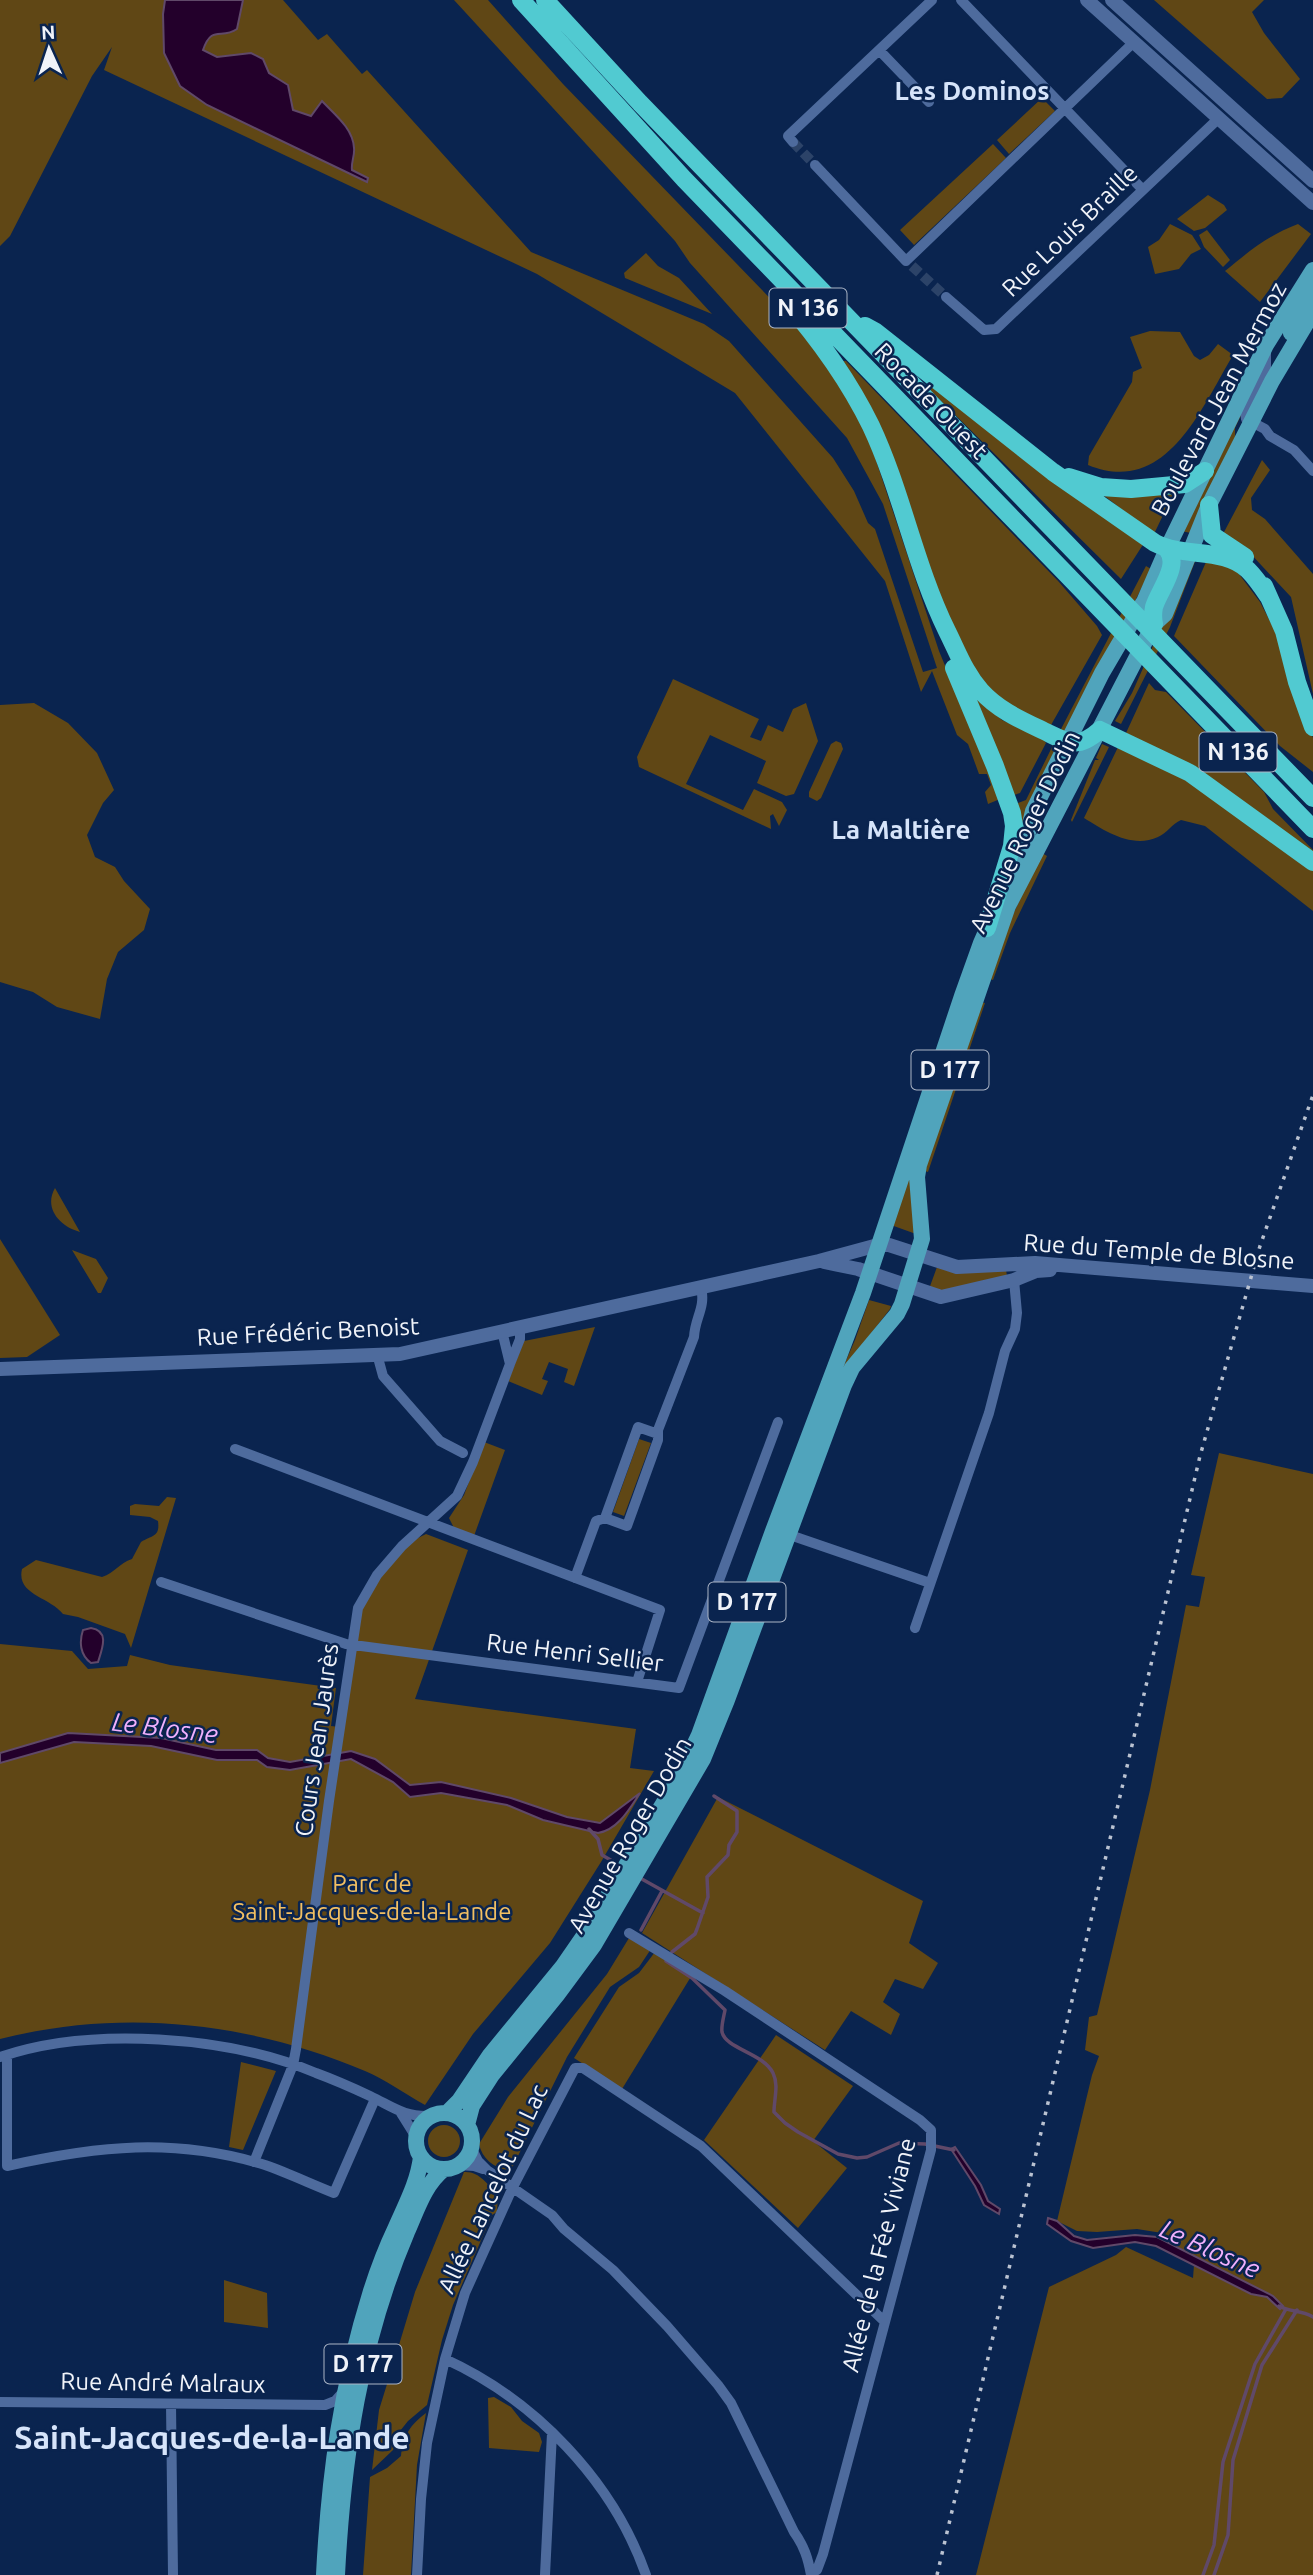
<svg xmlns="http://www.w3.org/2000/svg" width="1313" height="2575" font-family="Ubuntu,sans-serif">
<style>
.green{fill:#604715}
.water{fill:#23002b;stroke:#604969;stroke-width:2}
.lines{fill:none;stroke-linecap:round;stroke-linejoin:round}
.stream{stroke:#604969;stroke-width:3.5}
.street-tunnel{stroke:#2c4368;stroke-width:10;stroke-dasharray:10 5;stroke-linecap:butt}
.street{stroke:#4e6b9d;stroke-width:10}
.secondary{stroke:#4e6b9d;stroke-width:14}
.primary{stroke:#50a4bc;stroke-width:16}
.highway{stroke:#51cad1;stroke-width:18}
.rail{stroke:#bac2d1;stroke-width:3.5;stroke-dasharray:3.5 7;stroke-linecap:butt}
.labels{text-anchor:middle;stroke-width:5;stroke-linejoin:round;paint-order:stroke}
.shield{fill:#0a244f;stroke:#abb5c6;stroke-width:2}
.shield-label{font-size:23px;font-weight:bold;fill:#f0f3f9}
.street-label{font-size:24px;fill:#f0f3f9;stroke:#0a244f}
.park-label{font-size:24px;fill:#f2bf62;stroke:#0a244f}
.neighbourhood-label{font-size:26px;font-weight:bold;fill:#d6e4fa;stroke:#0a244f}
.water-label{font-size:26px;font-style:italic;fill:#f0b0fd;stroke:#0a244f}
.district-label{font-size:32px;font-weight:bold;fill:#d6e4fa;stroke:#0a244f}
</style>
<rect width="100%" height="100%" fill="#0a244f"/>
<path class="green" d="M0,0H283L318,40L327,34L362,74L367,70L531,252L704,324L729,341L833,458L854,491L868,523L875,529L923,672L937,668L883,504L847,438L690,263L675,241L454,0H488L563,84L791,320L835,375L867,433L939,651L1000,799L988,804L985,792L991,785L987,774H979L968,744L957,735L932,671L921,692L885,581L735,393L537,274L104,70L112,47L92,76L10,236L0,246Z
M1154,0H1264L1252,12L1264,33L1300,79L1282,98L1267,99Z
M1042,98L1055,111L1009,154L997,140Z
M993,144L1006,158L914,245L900,230Z
M1208,195L1224,205L1227,210L1205,228L1194,231L1177,219Z
M1170,224L1192,235L1201,249L1191,254L1179,269L1155,274L1148,247L1159,240Z
M1298,224L1311,234L1260,302L1225,271C1251,250 1265,237 1298,224Z
M1207,230L1230,260L1223,267L1204,247L1199,235Z
M646,253L658,266L679,278L712,314L625,278L624,273Z
M1150,331L1180,332L1194,356L1200,360L1209,355L1218,344L1233,355C1201,409 1166,497 1088,465L1089,456L1132,382L1133,372L1142,368L1130,337Z
M842,361H846L1059,582L1097,626L1102,635L1051,725L1003,705L960,651Z
M934,386L1144,543L1121,579L930,390Z
M1240,410L1243,411L1235,428V439L1191,533L1181,531Z
M1262,460L1270,470L1251,498L1252,510L1265,519L1313,574V694L1291,597L1249,552L1223,534Z
M1175,490L1154,534L1098,491Z
M1196,559L1170,627L1121,724L1115,721L1132,693L1191,560Z
M1206,562L1217,563L1236,570L1260,602L1283,646L1313,738V772L1280,746L1174,636Z
M1146,566L1151,569L1070,731L1065,734L1060,731Z
M673,679L759,719L750,737L761,741L768,725L783,732L793,709L806,703L818,741L794,794L786,796L757,783L766,761L710,735L686,784L743,810L754,789L782,802L787,810L779,826L773,814L770,816L771,829L639,767L637,757Z
M1149,683L1155,690L1166,692L1264,792L1273,809L1313,850V858L1126,733Z
M974,695L1002,720L1043,739L1046,743L1020,793L1011,796Z
M34,703L68,723L97,753L114,790L103,803L87,835L95,857L115,867L124,881L150,909L144,930L118,952L107,979L100,1019L57,1007L33,992L0,982V705Z
M836,741L841,743L843,749L821,798L817,801L809,797V792L831,744Z
M1102,744L1109,747L1072,822L1071,820L1095,760H1099L1096,758Z
M1053,745L1056,752L1015,850V804L1026,800Z
M1119,745L1176,773L1313,870V911L1205,826L1181,820C1172,824 1167,833 1158,837C1132,849 1105,831 1084,818Z
M1042,853L1047,856L1010,933L993,980L987,978L1007,927Z
M979,1002L985,1003L928,1172L925,1171Z
M912,1162L916,1234L891,1225Z
M55,1188L80,1232C61,1227 43,1209 55,1188Z
M0,1239L60,1335L27,1357L0,1358Z
M72,1250L96,1259L108,1278L101,1293H98Z
M937,1267L1006,1270L1007,1276L951,1293L929,1289Z
M869,1300L891,1306L890,1309L841,1372L855,1340Z
M595,1327L574,1386L564,1382L568,1369L549,1362L542,1379L548,1381L542,1395L508,1381L524,1341Z
M639,1439L651,1443L624,1516L613,1512Z
M484,1442L505,1450L474,1536L454,1528L449,1518L464,1495Z
M1219,1453L1313,1474V2575H976L1049,2287L1116,2255L1126,2247L1193,2278L1194,2265L1162,2233L1137,2229L1097,2232L1077,2231L1057,2221L1092,2075L1099,2056L1085,2050L1089,2017L1097,2015L1150,1790L1186,1605L1199,1607L1205,1577L1191,1575Z
M167,1497L176,1498L131,1648L125,1634L78,1617L63,1614C50,1597 16,1595 22,1569L36,1560L102,1577C115,1573 119,1563 132,1559L141,1542C153,1535 160,1537 158,1521L150,1517L130,1515V1506L135,1504L159,1506Z
M426,1534L468,1550L415,1699L636,1729L630,1768L654,1771L601,1862L550,1943L473,2034L425,2105C405,2094 386,2080 365,2071C249,2022 123,2008 0,2039V1644L72,1651L88,1669L127,1666L130,1655L170,1665L336,1688L331,1726L339,1727L358,1608L402,1546Z
M718,1797L923,1901L909,1943L938,1963L923,1989L895,1979L883,2002L900,2014L891,2035L851,2011L825,2050L642,1933Z
M629,1938L651,1949L639,1967L610,1987L567,2057L513,2166L508,2170C493,2168 482,2158 479,2144L508,2097L607,1974Z
M655,1952L692,1975L622,2089L574,2058L619,1987L639,1973Z
M776,2035L853,2086L813,2141L847,2168L798,2228L704,2140Z
M241,2062L276,2071L243,2150L229,2147Z
M428 2141a16 16 0 1 1 32 0a16 16 0 1 1-32 0Z
M464,2172C480,2171 487,2185 498,2194L497,2212L492,2215L453,2305L442,2340L427,2405L408,2421L400,2431L393,2450L372,2470L379,2410L392,2368L415,2292Z
M224,2280L267,2293L268,2328L224,2322Z
M494,2397L511,2407L522,2421L539,2433L542,2442L539,2452L489,2448L488,2398Z
M426,2413L417,2465L411,2575H363L370,2477L387,2468L401,2456C403,2436 410,2425 426,2413Z"/>
<path class="water" d="M165,0H243L237,29C221,40 212,24 203,50L217,57L251,53L263,59L269,73L288,85L293,110L311,116L322,101C334,114 353,128 354,148C355,155 351,162 352,170L368,178L367,182L207,105L180,86L164,53L163,14Z
M91,1628C110,1631 102,1649 98,1662L91,1663C80,1655 79,1642 83,1630Z
M68,1733L161,1738L216,1750H257L268,1758L290,1762L351,1751L375,1759L410,1785L441,1782L511,1798L567,1817L600,1823L640,1793C630,1808 618,1830 598,1833L543,1820L507,1805L441,1793L410,1797L393,1782L351,1759L290,1770L267,1767L257,1760H217L151,1746L74,1742L0,1763V1753Z
M955,2147L981,2185L988,2201L1000,2209L999,2214L984,2205L975,2186L951,2149Z
M1048,2218L1057,2221L1074,2236L1087,2240L1135,2235L1157,2237L1273,2296L1283,2306L1280,2309L1267,2297L1251,2294L1156,2246L1135,2242L1093,2248L1071,2241L1047,2224Z"/>
<g class="lines">
<path class="stream" d="M589,1829L598,1839L602,1855L621,1866
M640,1878L703,1913
M641,1930L662,1891
M672,1952L695,1934L697,1929L708,1897L707,1877L728,1855L729,1845L737,1832V1811L714,1796
M666,1961L692,1978L725,2010C724,2016 721,2026 722,2032C726,2049 763,2053 773,2073C779,2085 774,2099 774,2112L785,2123L798,2132L838,2154L857,2158L867,2157L899,2143L925,2144L954,2150
M1279,2306C1289,2312 1302,2310 1313,2317
M1203,2575L1214,2545L1223,2462L1255,2364L1286,2309
M1214,2575L1228,2535L1233,2460L1262,2365L1297,2310"/>
<path class="street-tunnel" d="M793,142L815,165
M912,266L946,297"/>
<path class="street" d="M961,0L1143,190
M879,50L929,102
M793,142L788,136L932,0
M815,165L906,261L1134,42
M946,297L984,330L996,329L1218,119
M1266,349V368L1245,412L1246,419L1265,429L1270,436L1294,450L1313,471
M502,1331L510,1364L520,1339V1327
M377,1354L383,1376L440,1441L463,1453
M235,1449L660,1610L637,1682
M605,1518L638,1427L658,1434
M787,1534L930,1583
M575,1578L596,1521L605,1518L627,1526L658,1440V1430L694,1337C695,1317 706,1308 701,1287
M161,1582L346,1644L679,1688L778,1422
M915,1628L989,1413L1005,1351L1015,1329L1017,1313L1014,1280
M629,1933L725,1991L920,2120L931,2130V2150L823,2554L817,2570L811,2573
M7,2055V2166C97,2146 174,2137 265,2165C288,2173 311,2184 334,2193L375,2099
M0,2057C91,2026 228,2036 316,2073C335,2080 353,2088 370,2096C393,2107 404,2117 430,2116
M401,2113L416,2137
M471,2147L478,2161L487,2170L552,2215L564,2229L613,2270L667,2326L718,2385L731,2403L794,2532C804,2546 808,2558 811,2575
M254,2162L293,2065L296,2049L329,1801L358,1608L377,1575L402,1546L457,1496L473,1462L510,1364
M458,2165L474,2166L483,2169
M445,2359C535,2400 613,2481 646,2575
M0,2402L325,2405L335,2401L343,2392
M171,2404L173,2575
M417,2575L421,2499L427,2443L445,2359L465,2293L512,2189L575,2068H583L701,2146L885,2322
M545,2575L552,2433"/>
<path class="secondary" d="M1087,0L1313,203
M1112,0L1313,181
M824,1262L858,1269L941,1297L1014,1280L1036,1271L1050,1270
M0,1369L400,1354L819,1261L878,1245H889L957,1267L1035,1263L1313,1286"/>
<path class="primary" d="M1291,333L1297,317L1313,291
M1140,611L1167,549L1266,345L1313,270
M1015,873L1022,858L1033,811L1102,673L1143,603
M416 2141a28 28 0 1 1 56 0a28 28 0 1 1-56 0Z
M447,2113L459,2101L490,2055L563,1966L583,1937L678,1779L699,1735L773,1531L863,1293L962,996L981,943L992,918
M467,2125L472,2106L492,2075L557,1995L594,1945L703,1759L727,1700L844,1385L852,1368L897,1314L902,1304L922,1239L917,1177L919,1165L1008,906L1154,624L1165,614L1209,505L1272,381L1313,312
M324,2575C329,2475 341,2387 371,2291C378,2269 386,2248 396,2227C406,2204 418,2182 421,2157
M337,2575C343,2457 360,2342 407,2232C417,2210 424,2185 444,2169"/>
<path class="highway" d="M521,0L684,179L1313,829
M545,0L640,103L1313,798
M784,299C819,339 848,379 871,426C902,492 915,566 947,631C958,653 965,673 981,691C998,710 1021,720 1044,731C1069,743 1077,750 1100,730L1190,773L1313,862
M865,326L876,332L1053,472L1155,543C1184,558 1224,547 1248,570C1256,578 1262,587 1268,596
M1069,477L1101,487L1131,489L1185,484L1205,471
M1209,505L1212,535L1245,557
M1264,586L1284,631L1297,682L1313,727
M1154,624C1153,619 1153,612 1154,607C1159,590 1181,565 1167,549
M954,668L995,766L1012,813L1014,826L1012,846L987,928"/>
<path class="rail" d="M937,2575L1200,1456L1260,1246L1313,1095"/>
</g>
<g class="labels">
<g class="shield">
<rect x="769.5" y="288.5" width="77" height="39" rx="5"/>
<rect x="1199.5" y="732.5" width="77" height="39" rx="5"/>
<rect x="911.5" y="1050.5" width="77" height="39" rx="5"/>
<rect x="708.5" y="1582.5" width="77" height="39" rx="5"/>
<rect x="324.5" y="2344.5" width="77" height="39" rx="5"/>
</g>
<g class="shield-label">
<text x="808" y="316">N 136</text>
<text x="1238" y="760">N 136</text>
<text x="950" y="1078">D 177</text>
<text x="747" y="1610">D 177</text>
<text x="363" y="2372">D 177</text>
</g>
<g class="street-label">
<text transform="translate(1070 231) rotate(-44)" y="8">Rue Louis Braille</text>
<text transform="translate(1219 399) rotate(-62)" y="8">Boulevard Jean Mermoz</text>
<text transform="translate(931 401) rotate(46)" y="8">Rocade Ouest</text>
<text transform="translate(1025 832) rotate(-64)" y="8">Avenue Roger Dodin</text>
<text transform="translate(1159 1252) rotate(4)" y="8">Rue du Temple de Blosne</text>
<text transform="translate(308 1332) rotate(-3)" y="8">Rue Frédéric Benoist</text>
<text transform="translate(575 1653) rotate(7)" y="8">Rue Henri Sellier</text>
<text transform="translate(317 1740) rotate(-82)" y="8">Cours Jean Jaurès</text>
<text transform="translate(630 1835) rotate(-60)" y="8">Avenue Roger Dodin</text>
<text transform="translate(493 2189) rotate(-65)" y="8">Allée Lancelot du Lac</text>
<text transform="translate(879 2255) rotate(-76)" y="8">Allée de la Fée Viviane</text>
<text transform="translate(163 2383) rotate(1)" y="8">Rue André Malraux</text>
</g>
<g class="park-label">
<text x="372" y="1892">Parc de<tspan x="372" dy="28">Saint-Jacques-de-la-Lande</tspan></text>
</g>
<g class="neighbourhood-label">
<text x="972" y="100">Les Dominos</text>
<text x="901" y="839">La Maltière</text>
</g>
<g class="water-label">
<text transform="translate(165 1728) rotate(7)" y="9">Le Blosne</text>
<text transform="translate(1210 2249) rotate(24)" y="9">Le Blosne</text>
</g>
<g class="district-label">
<text x="212" y="2449">Saint-Jacques-de-la-Lande</text>
</g>
</g>
<g transform="translate(49 49) rotate(357)" stroke="#0a244f" stroke-width="5" paint-order="stroke">
<path d="M0-5L12 26L0 18L-12 26Z" fill="#f0f3f9"/>
<text y="-10" font-size="19" font-weight="bold" text-anchor="middle" fill="#f0f3f9">N</text>
</g>
</svg>
